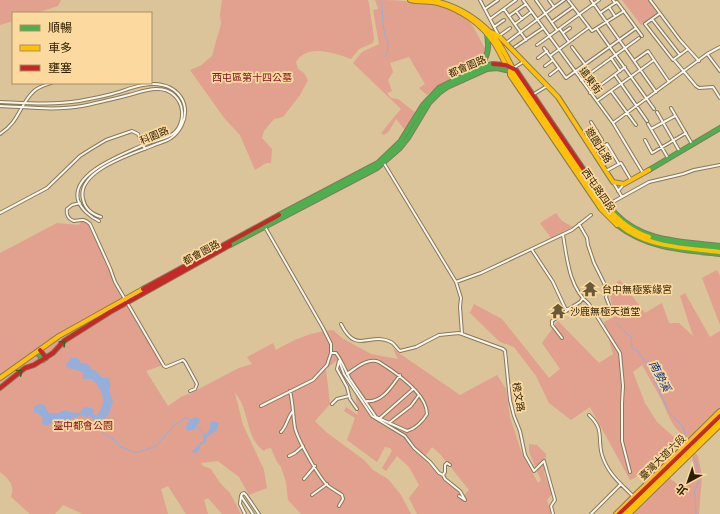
<svg xmlns="http://www.w3.org/2000/svg" width="720" height="514" font-family="'Work Sans','Noto Sans TC',sans-serif">
<style>
.green{fill:#e2a08e;fill-rule:evenodd}
.water{fill:#94afdb}
.lines{fill:none;stroke-linecap:round;stroke-linejoin:round}
.stream{stroke:#94afdb;stroke-width:1}
.street-casing{stroke:#887858;stroke-width:4}
.fast-casing{stroke:#887858;stroke-width:6}
.slow-casing{stroke:#887858;stroke-width:6}
.jam-casing{stroke:#887858;stroke-width:6}
.street{stroke:#faf6f0;stroke-width:2}
.fast{stroke:#4caf50;stroke-width:4}
.slow{stroke:#ffc107;stroke-width:4}
.jam{stroke:#c62828;stroke-width:4}
.oneway{stroke:#3c5f24}
.labels{text-anchor:middle;stroke-width:3.5;stroke-linejoin:round;paint-order:stroke}
.street-label{font-size:10px;fill:#2e1e00;stroke:#fcda9f}
.park-label{font-size:10px;fill:#8a0f23;stroke:#fcda9f}
.poi-label{font-size:10px;fill:#2e1e00;stroke:#fcda9f;text-anchor:start}
.water-label{font-size:11px;font-style:italic;fill:#003289;stroke:#fcda9f}
</style>
<rect width="100%" height="100%" fill="#dbc39a"/>
<path class="green" d="M0,0H61L58,6L36,13H13V21L0,25Z
M222,0H368L369,4L374,38L373,43L359,49L351,59C335,53 307,43 296,62L298,69L304,73L308,80L300,95L283,117L274,119L264,131L262,138L272,149L271,163H266L255,170L240,135L225,119L190,70L200,66L212,56L221,24L220,14Z
M375,0C400,0 450,2 468,20C474,26 481,42 486,50C479,70 465,71 448,80C440,84 434,90 427,95L419,88L425,84L409,57L390,63L393,72L388,80L392,91L387,93L391,98L398,99L416,113L405,130L396,119L389,131L384,135L381,133L401,109L353,63L362,52L379,44L373,10L378,9Z
M622,0H648L657,13L641,25Z
M556,213L562,221L573,227L551,238L540,223Z
M82,220L86,222L89,224L115,282L163,365L146,371L168,406L181,397L191,393L239,368L252,364L247,357L273,343L276,350C296,339 310,332 333,330L342,338L371,354L398,359L393,349L460,395L497,375L506,389L510,417L521,451L538,483L541,480L529,452V444L537,445L546,454L544,473L552,494L547,500L551,514H417L409,498L419,485L409,467L397,456L386,471L382,468L392,451L390,448L385,447L377,462L347,440L355,418L344,411L346,407L358,415L354,384L341,357L326,369L330,404L315,421L326,432L364,460L373,470L388,479L401,495L411,514H301L288,500L286,482L281,467L277,462L271,448L266,449L264,451C245,438 250,409 235,393L243,425L264,470L267,488L249,495L239,477L218,461L201,463L203,466L211,469L220,483L230,493L241,514H222L208,498L204,500L208,514H186L168,486L161,489L168,514H83L63,505L55,514H30L11,497C15,485 9,479 0,472V253L57,223L79,225ZM432,447L440,454L469,490L463,496L423,459Z
M717,270L720,276V325L702,278Z
M620,280L645,313L662,303L669,323H679L693,336L680,296L685,293L710,337L720,331V407L689,438C673,432 668,413 661,399C655,387 648,376 642,365L633,372L645,403L657,422L676,439L669,448L671,453L658,467L630,480L590,407L571,420L549,403L536,376L514,347L500,342L470,313L474,304L502,319L549,378L560,369L542,343L558,321L599,363L613,354L604,322L618,315L612,305L609,288Z
M694,452L698,456L702,476L699,514H632L669,478L680,486L687,483L694,474L692,459Z"/>
<path class="water" d="M71,358H78L81,363L88,364L91,369L96,371L102,378H108C112,386 110,384 109,391L113,402C107,415 112,417 96,421L89,416L85,417L82,415L71,419L70,424C61,429 62,423 54,421C49,424 48,427 42,424L43,419C40,412 38,414 34,412V407L39,404L44,405L49,413H58L65,410L68,412L80,413L84,407L91,408L94,411L93,414L96,416C109,404 102,388 92,379H86L82,378L84,374C79,369 73,369 67,368L66,365Z
M195,417L199,419L200,423L196,425L195,429L188,431L186,429C186,423 190,420 195,417Z
M213,421L219,423L217,430L207,437L205,444L203,441L202,445H198L200,447L198,452L194,453L192,451L196,448L199,444L204,440L203,435C208,433 211,429 210,424Z"/>
<g class="lines">
<path class="stream" d="M379,0L382,4L383,26L388,45L387,53L385,57
M617,323L619,326L631,337L632,348L638,351L649,368L669,412L683,427L687,440
M96,421L97,425L101,428L104,434L113,439L121,447L134,452H139L156,446L172,428L174,425L183,420L186,417L192,421
M195,425L201,430L204,434
M693,455C699,468 701,481 694,493L695,495L696,514"/>
<g class="street-casing">
<path id="street" d="M480,0L499,36L510,28
M523,0L613,123L643,173
M536,0L557,30
M568,0L592,31L624,11
M591,0L656,92
M613,0L615,3L617,2L642,36
M650,0L680,40L699,61
M554,7L564,0
M609,7L615,16
M485,9L498,0
M504,9L526,40
M516,11L522,19
M600,13L615,3
M659,14L645,24L673,60L688,49
M509,16L526,4
M490,19L516,0
M652,19L680,55
M552,22L573,7
M515,24L531,12
M494,27L504,20
M588,28L550,56L566,78L636,28
M560,29L569,42
M597,29L654,109
M563,33L570,28
M506,43L554,7L549,0
M537,45L599,0
M515,47L543,28
M572,47L584,63
M544,48L550,56
M708,55L720,71
M538,58L547,51
M611,58L620,71
M634,61L648,51L669,82
M675,61L696,86L699,88L713,87L720,98
M545,66L553,60
M512,69L523,62
M550,75L559,68
M615,75L647,121
M581,80L639,38
M611,91L636,125
M590,93L625,67
M534,94L547,86
M597,101L654,60
M0,102C26,103 53,105 79,101C90,99 101,97 112,94C127,90 146,81 162,85C174,87 184,97 185,109C186,120 180,132 171,138C166,142 158,143 152,146C132,154 76,171 83,199C85,209 91,214 101,217
M0,106C27,107 55,111 82,106C97,103 113,99 129,95C138,93 148,88 158,89C171,89 181,99 182,111C183,120 179,131 171,135C163,140 152,141 143,145C125,154 71,172 78,200C81,209 90,217 99,221
M671,108L692,144
M657,112L680,152
M591,122L602,140
M613,123L707,54L720,47
M648,124L668,158
M651,129L675,116
M0,134C20,121 19,105 34,91C38,87 45,85 51,83
M585,138L597,131
M645,140L652,153L686,133
M594,152L607,144L619,164L621,163L631,180
M382,160L456,282L481,273L572,230L591,215
M600,162L613,154
M606,171L619,164
M613,182L622,197
M618,191L624,184
M80,203L72,205L67,209C66,214 68,219 74,221C81,220 84,218 90,224L110,268L115,282L164,366L166,367L183,360L185,362L197,384L195,389L190,391
M602,208L649,182L683,174L694,170L720,165
M0,213L47,188L80,156L91,149L106,140L132,131L138,134L145,149
M579,224L587,238L588,245L594,263L608,291L606,297L609,305
M563,235C567,258 569,288 589,304L620,353L623,386L622,403V441L630,472
M532,250L553,282L566,310L572,307L552,321V325L562,338
M456,282L461,298L460,307L462,334L503,349L505,351L510,400L514,416L520,431L525,455L534,471L544,461L555,500L551,506L553,514
M572,307L580,302L583,298
M341,324C357,356 369,331 391,342C395,344 396,348 400,351L416,347L439,335L459,333L462,334
M331,353H336C342,361 345,370 350,379L376,417L407,431C415,429 423,421 427,414C427,393 395,372 379,362C368,357 356,368 347,374
M290,391C293,403 293,416 295,428C298,440 318,476 327,485C332,489 338,492 342,495L343,499L339,506
M367,401C382,403 392,386 400,375
M332,404L337,399L349,396
M261,406L313,380L327,365L331,353V344L323,328L265,227
M357,409L350,399L347,387L337,369L339,361L344,374L372,416L405,436L414,448L430,462L439,473L443,475L445,479L460,491L465,500L459,496
M589,415C605,430 597,437 602,455C608,474 620,483 633,496
M379,419L413,389
M389,423L411,406L419,395
M281,432C287,426 287,418 293,411
M289,456L295,453L303,446
M443,475L445,472V465L447,463L450,465
M304,479L315,466
M312,495L327,484
M241,496L240,504L245,514
M253,514L241,496L242,494L244,493L246,495L259,514
M591,514L621,484"/>
</g>
<g class="fast-casing">
<path id="fast" d="M480,66C489,56 489,46 487,34
M649,170L720,128
M592,182C600,193 607,205 616,214C644,243 684,241 720,246
M279,215L378,163L400,142L423,105L439,88L481,67L493,64
M617,225C648,249 683,250 720,254
M649,237L673,243L720,249
M230,245L377,168L400,148L408,138L429,103L440,92L447,87L487,69L497,68L510,71L512,69
M37,352L43,360"/>
</g>
<g class="slow-casing">
<path id="slow" d="M410,0C419,2 429,1 438,3C460,9 482,24 494,43C499,50 502,58 506,65
M430,0C453,4 474,16 491,33C504,46 509,65 520,80C548,122 577,164 606,206C618,220 631,231 649,237
M491,32L499,36L558,97L613,182L624,184L649,170
M510,71L603,208C611,216 618,225 628,231C655,248 689,248 720,252
M510,71V75L601,209L617,225
M0,378L59,336L143,289
M616,514L720,411
M624,514L720,420
M629,514L720,425"/>
</g>
<g class="jam-casing">
<path id="jam" d="M493,64L506,65L516,70L592,182
M143,289L279,215
M40,350L46,358
M0,388L25,368L34,365L53,353L64,341L110,312L230,245
M619,514L720,416"/>
</g>
<use href="#street" class="street"/>
<use href="#fast" class="fast"/>
<use href="#slow" class="slow"/>
<use href="#jam" class="jam"/>
</g>
<defs><path id="oneway-chevron" d="M-2-3.5L2.5 0L-2 3.5" fill="none" stroke-width="1.6" stroke-linecap="round" stroke-linejoin="round"/></defs>
<g class="oneway">
<use href="#oneway-chevron" transform="translate(63 343) rotate(-45)"/>
<use href="#oneway-chevron" transform="translate(20 372) rotate(-38)"/>
</g>
<defs>
<g id="temple-bare" transform="scale(1.2)"><path d="M0-6L5-2H3V0L6.5 2.5H4V6H1.5V3h-3V6H-4V2.5H-6.5L-3 0V-2H-5Z" fill="#6b5836" stroke="#fcda9f" stroke-width="2.5" paint-order="stroke"/></g>
</defs>
<g fill-rule="evenodd">
<use href="#temple-bare" x="590" y="289"/>
<use href="#temple-bare" x="558" y="311"/>
</g>
<g class="labels">
<g class="street-label">
<text transform="translate(467 66) rotate(-23)" y="4">都會園路</text>
<text transform="translate(591 80) rotate(54)" y="4">遠東街</text>
<text transform="translate(154 135) rotate(-23)" y="4">科園路</text>
<text transform="translate(599 145) rotate(58)" y="4">遊園北路</text>
<text transform="translate(599 190) rotate(55)" y="4">西屯路四段</text>
<text transform="translate(201 252) rotate(-28)" y="4">都會園路</text>
<text transform="translate(519 397) rotate(80)" y="4">榜文路</text>
<text transform="translate(662 457) rotate(-44)" y="4">臺灣大道六段</text>
</g>
<g class="park-label">
<text x="252" y="81">西屯區第十四公墓</text>
<text x="83" y="429">臺中都會公園</text>
</g>
<g class="poi-label">
<text x="602" y="293">台中無極紫緣宮</text>
<text x="570" y="315">沙鹿無極天道堂</text>
</g>
<g class="water-label">
<text transform="translate(660 376) rotate(62)" y="4">南勢溪</text>
</g>
</g>
<rect x="12" y="12" width="140" height="72" fill="#fcda9f" stroke="#aa8f5f"/>
<rect x="20" y="25" width="20" height="6" fill="#4caf50" stroke="#aa8f5f"/>
<text x="48" y="32" font-size="12" fill="#2e1e00">順暢</text>
<rect x="20" y="45" width="20" height="6" fill="#ffc107" stroke="#aa8f5f"/>
<text x="48" y="52" font-size="12" fill="#2e1e00">車多</text>
<rect x="20" y="65" width="20" height="6" fill="#c62828" stroke="#aa8f5f"/>
<text x="48" y="72" font-size="12" fill="#2e1e00">壅塞</text>
<g transform="translate(688 482) rotate(220)" stroke="#fcda9f" stroke-width="3" paint-order="stroke">
<path d="M0-3L7 15L0 10L-7 15Z" fill="#2e1e00"/>
<text y="-6" font-size="11" font-weight="bold" text-anchor="middle" fill="#2e1e00">北</text>
</g>
</svg>
